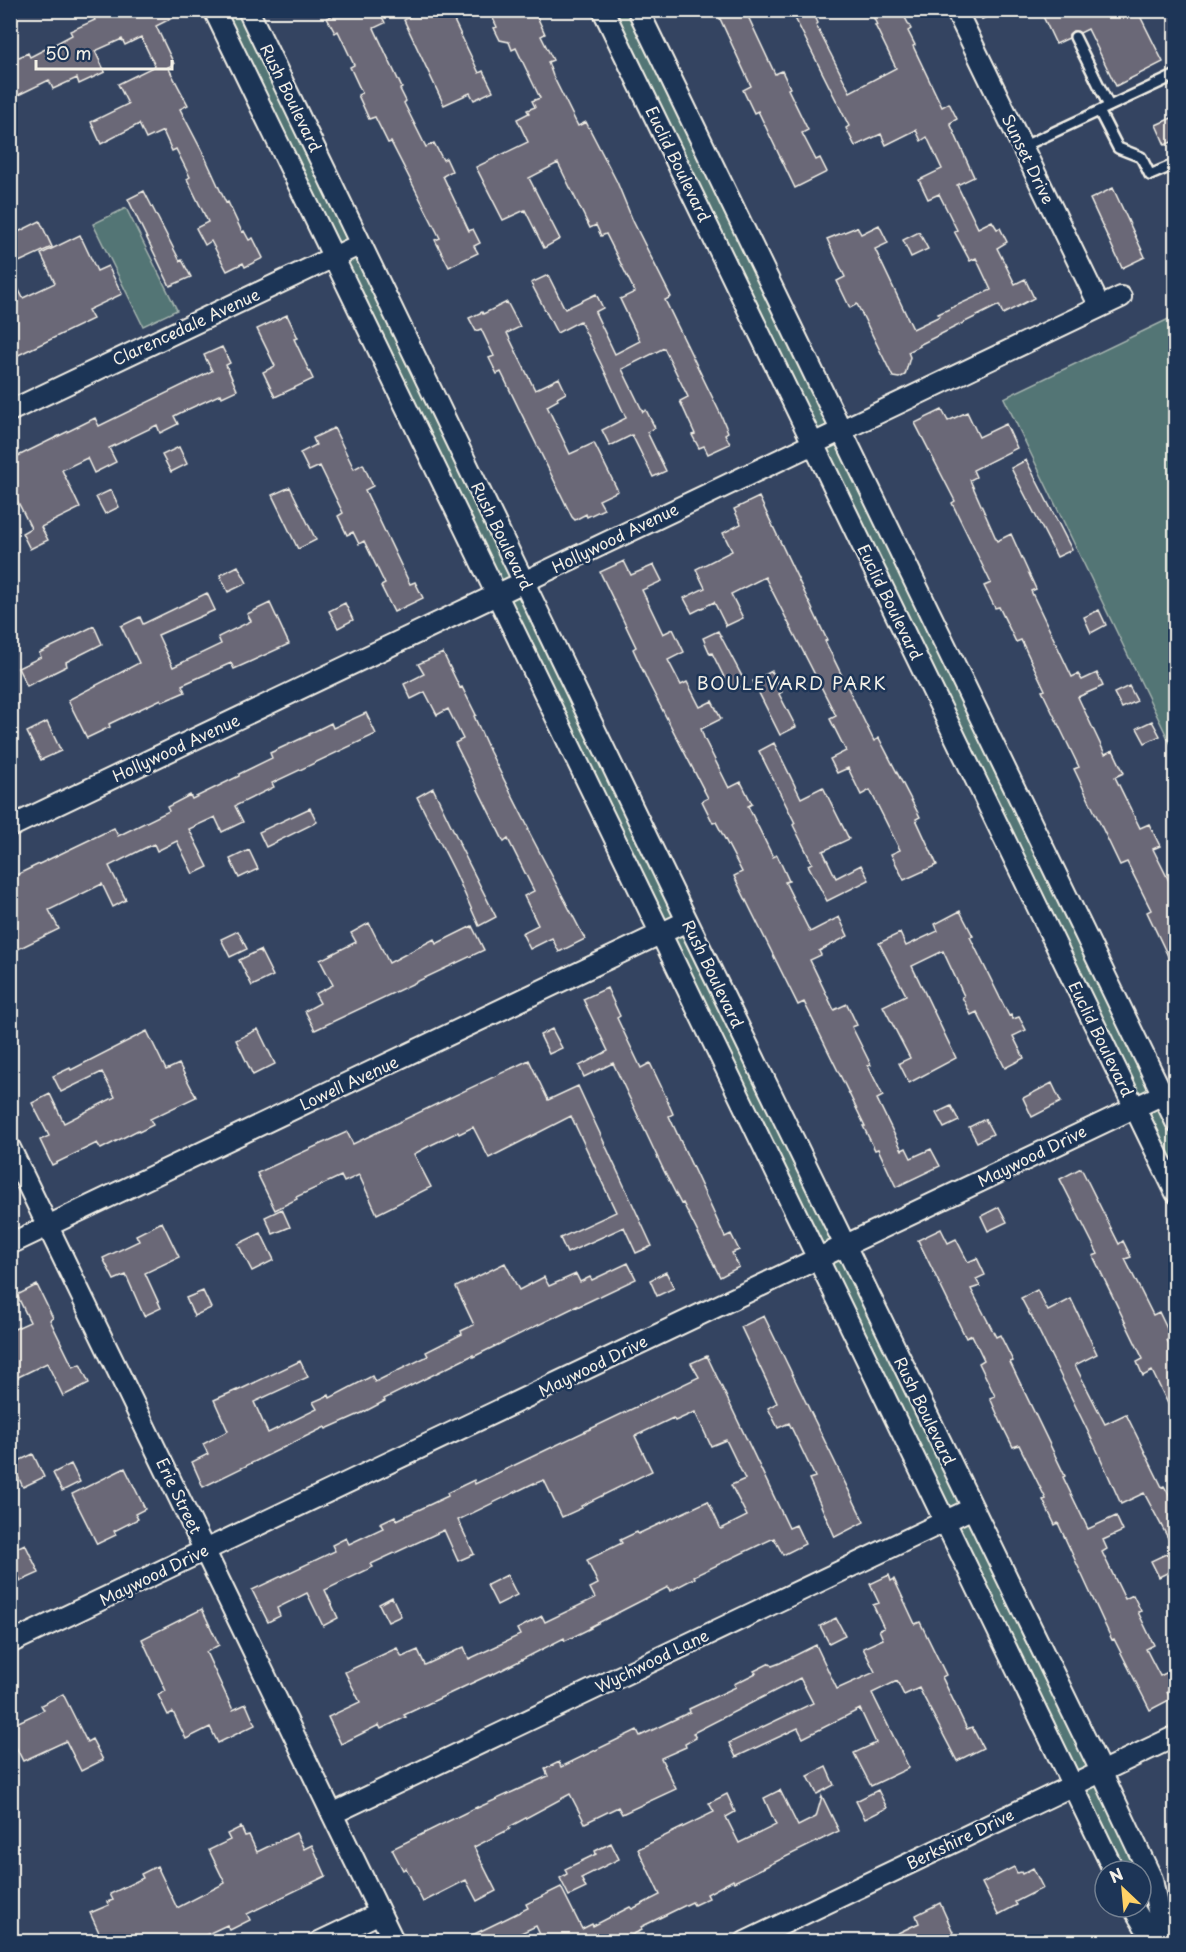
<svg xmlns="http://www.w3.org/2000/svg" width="1186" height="1952" font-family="'Playpen Sans',sans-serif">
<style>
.green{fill:#537575;stroke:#a4b3ae;stroke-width:1.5}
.building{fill:#6b6777;stroke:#f4f1e8;stroke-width:1.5}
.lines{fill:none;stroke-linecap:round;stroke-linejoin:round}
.lane-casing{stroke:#f4f1e8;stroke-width:14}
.street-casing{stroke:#f4f1e8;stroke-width:24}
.path{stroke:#f4f1e8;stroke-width:3;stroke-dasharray:6 4.5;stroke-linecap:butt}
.lane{stroke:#1d3557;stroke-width:9}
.street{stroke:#1d3557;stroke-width:20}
.labels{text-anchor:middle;stroke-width:5;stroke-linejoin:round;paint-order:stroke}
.street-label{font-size:16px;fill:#f4f1e8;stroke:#1d3557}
.neighbourhood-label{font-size:18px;letter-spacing:1.5px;fill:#f4f1e8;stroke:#1d3557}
</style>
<rect width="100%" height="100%" fill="#344461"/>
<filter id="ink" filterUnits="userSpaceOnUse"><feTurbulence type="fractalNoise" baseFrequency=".0167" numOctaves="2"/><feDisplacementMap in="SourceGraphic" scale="12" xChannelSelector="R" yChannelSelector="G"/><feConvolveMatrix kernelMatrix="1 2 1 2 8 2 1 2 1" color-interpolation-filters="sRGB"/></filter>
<g filter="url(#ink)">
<path class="green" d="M214,11H248L1152,1879L1164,1941L1141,1907V1871H1114Z
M603,11H638L1175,1122V1193Z
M126,208L177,310L143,326L93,224Z
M1175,316V753L1004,398Z"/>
<path class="building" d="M107,10H188L156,26L174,64L168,67L188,105L180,109L205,157L226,203L228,202L242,232L244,231L249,240L253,238L263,258L245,267L243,263L227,271L211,241L205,245L196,228L208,222L187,179L190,177L176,149L172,151L163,131L146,139L139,124L101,144L91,122L128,104L118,84L155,66L141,37L125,45L122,39L95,51L105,72L79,84L77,78L53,89L49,80L10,99V61L28,53L30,57L59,42L72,35L70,31L95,20L93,17Z
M343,10H379L385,23L374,28L402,88L400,89L406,101L404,103L426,147L434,143L443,160L446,158L452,171L443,176L469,231L473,229L480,243L474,246L478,253L449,267L435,240L440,238L391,142L388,143L375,117L369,119L358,95L362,93L350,67L354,65L338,31L335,33L327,18Z
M422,10H449L479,73L483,71L493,91L474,100L470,93L444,105L404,20Z
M489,10H534L545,34L541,36L553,60L548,62L553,76L578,126L586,122L617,182L633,221L671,297L665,300L721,415L728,432L725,434L730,444L708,454L704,446L699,448L692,435L695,434L680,401L688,397L664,348L622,369L643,412L646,410L655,428L647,432L666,471L653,477L632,435L610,446L602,430L626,418L603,368L580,321L557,333L531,283L548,275L565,309L596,294L603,308L595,312L615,354L640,341L620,299L635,292L606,234L601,236L596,225L590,228L558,163L529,178L560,239L544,248L525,210L503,220L476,167L528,142L517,119L529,113L527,110L535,107L532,101L540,98L516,48L512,50L509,42L500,40L494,28L497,27Z
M716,10H745L775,74L782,71L790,88L788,89L808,130L802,133L816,160L820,158L827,172L795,188L758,111L754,113L743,90L751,86Z
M791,10H812L818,23L816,25L850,92L896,68L875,25H877L870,10H901L911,29L908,31L915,45L913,46L942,107L949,103L957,119L950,123L974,177L957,185L978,228L992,221L997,229L1000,228L1007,242L997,248L1015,284L1025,279L1034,298L1003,314L999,305L919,345L920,346L908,352L910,357L905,375L899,378L893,377L857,304L850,308L837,281L845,277L827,239L857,227L861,234L879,225L888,243L875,249L913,329L940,316L938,314L991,290L976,258L970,261L954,231L957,230L939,194L928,199L919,180L942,169L927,137L921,141L916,130L886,145L881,134L855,146L846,128L849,126Z
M1040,10H1137L1163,62L1116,86L1088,29L1080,33L1073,31L1069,34V38L1056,44Z
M1176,116V140L1165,145L1156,125Z
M1113,188L1145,257L1122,268L1090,199Z
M144,191L180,261L182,260L191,277L170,286L128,199Z
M40,221L52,247L10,266V236Z
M919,232L928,249L911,257L903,240Z
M80,235L97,271L108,266L122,294L88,310L93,319L10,359V272L23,298L55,283L41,254Z
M507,302L520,327L507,333L535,390L559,378L566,393L557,398L558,400L547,406L570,454L594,443L618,491L599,500L604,509L587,517L586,514L575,520L572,517L501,372L497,374L489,358L494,356L481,329L476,331L469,318L482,312L483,314Z
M287,315L298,338L294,339L313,379L275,397L263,372L275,366L257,329Z
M222,347L230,363L226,365L237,390L222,397L221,394L180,413L174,416L178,424L160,433L157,425L109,448L116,462L94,473L87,458L62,470L80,508L41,527L48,540L30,549L22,533L31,528L10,486V460L95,418L99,426L212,371L204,355Z
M942,410L948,421L967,412L979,437L1006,424L1017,448L973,470L976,477L970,480L997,541L1011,534L1036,589L1031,591L1072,677L1078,674L1082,680L1097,673L1103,686L1078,697L1105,754L1113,750L1124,773L1115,777L1140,828L1149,824L1160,846L1153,849L1176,895V973L1147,912L1151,910L1127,862L1120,865L1074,769L1079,767L1042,691L1045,690L1021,640L1016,642L999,607L995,608L984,586L991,583L952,503L955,501L915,423Z
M334,428L354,469L363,464L373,486L365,490L410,584L415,582L423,598L394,612L381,586L385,584L364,541L359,544L353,532L347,535L338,516L343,513L320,466L309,471L300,453L316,445L313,438Z
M179,447L187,464L171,472L162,455Z
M1026,460L1072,550L1057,557L1011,468Z
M290,487L316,540L298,549L272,495Z
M111,490L119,507L105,514L96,497Z
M759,497L827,640L825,641L874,741L879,738L920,817L916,819L937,865L904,880L891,854L900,850L870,790L861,795L848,768L837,773L830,759L846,751L830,719L836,716L765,577L731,594L743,618L726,626L714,602L692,613L684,598L705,588L696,569L732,551L723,533L741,524L734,509Z
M624,561L631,575L654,565L662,581L642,590L663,634L673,629L684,652L668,660L681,685L687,682L700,707L712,701L721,719L701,729L704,738L729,788L741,782L752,804L748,806L773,857L777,855L789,881L785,882L810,932L839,917L848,936L819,951L821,955L810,960L834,1010L847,1004L857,1025L852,1027L871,1065L868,1066L883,1096L877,1099L902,1150L906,1148L911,1158L931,1149L940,1166L896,1187L878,1149L875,1150L863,1126H865L804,1002L798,1005L734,876L742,872L716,822L713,823L702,801L708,798L649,684L633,649L636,647L600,572Z
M238,566L247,583L228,592L220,575Z
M207,593L215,610L158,635L173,667L221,644L218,637L251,621L247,614L270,603L289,644L234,669L231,663L182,685L185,692L162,702L161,699L109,724L110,727L87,738L68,700L139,663L121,626L140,617L143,624Z
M345,603L353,620L338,628L329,611Z
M1099,610L1106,625L1091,633L1084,617Z
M94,626L102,644L66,662L67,666L27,686L18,668L41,657L39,653Z
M718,631L746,684L731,691L712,653L710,654L703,638Z
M443,653L460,688L462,687L476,715L474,716L490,752L529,829L528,830L585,939L559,952L552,938L530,949L522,933L538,925L524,896L534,891L508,839L504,842L455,743L463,739L448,709L437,715L425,692L411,699L404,684L424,674L418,664Z
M772,671L782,692L779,694L796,727L780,735L753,681Z
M1129,686L1137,701L1122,708L1114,693Z
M366,713L376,734L272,783L274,787L235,806L243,822L222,832L215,817L189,829L208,867L193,874L177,841L157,851L154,844L145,848L109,866L126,900L113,907L102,884L49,910L59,929L10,953V878L114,828L118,836L169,811L167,807L190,795L192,799L239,776V774L272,758L270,753L309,735V734L331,723L333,728Z
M1152,721L1160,736L1145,743L1137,728Z
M47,722L61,751L41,760L27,732Z
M774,743L801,798L823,787L849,839L823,851L836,878L861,865L869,880L827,901L808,865L812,863L793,825L795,823L759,751Z
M433,788L460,844H459L496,917L479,926L455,872L417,797Z
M310,808L317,822L266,847L259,832Z
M249,850L258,869L239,878L230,859Z
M960,911L973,936L970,937L1009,1016L1011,1015L1013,1019L1019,1017L1026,1030L1013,1036L1024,1058L1005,1068L977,1012L971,1015L962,997L964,996L943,951L912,966L956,1058L909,1083L899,1063L910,1058L883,1006L906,995L879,943L900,933L906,946L938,931L935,924Z
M369,923L389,963L434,939L436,944L472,926L484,950L315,1030L305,1011L320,1003L315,994L333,985L320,960L356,942L351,933Z
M238,931L247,949L230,957L221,939Z
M260,950L273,976L252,986L239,960Z
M607,988L620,1016L617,1018L641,1068L650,1063L661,1086L673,1114L669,1116L725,1237L731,1234L739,1250L732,1253L739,1267L720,1277L683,1203L681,1204L664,1171L613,1063L584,1077L579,1066L608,1051L583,999Z
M258,1029L275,1064L253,1075L236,1040Z
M552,1029L562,1048L549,1054L540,1035Z
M147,1031L166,1070L179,1064L196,1097L150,1119L153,1125L139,1132L138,1130L101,1149L97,1143L52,1165L40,1140L49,1136L32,1103L50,1094L64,1123L115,1097L102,1072L61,1092L53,1076L70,1068L71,1070Z
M529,1060L548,1100L578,1086L652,1246L636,1253L624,1227L567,1253L560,1238L616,1212L571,1116L489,1158L473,1127L459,1134L458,1132L429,1146L414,1154L431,1187L377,1214L359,1175L344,1182L341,1176L296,1197L297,1199L275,1210L257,1173L347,1132L353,1144Z
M1052,1083L1061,1102L1032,1117L1023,1098Z
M951,1106L959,1121L944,1128L936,1113Z
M985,1119L993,1134L977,1142L969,1127Z
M1081,1168L1119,1244L1123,1241L1131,1257L1125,1259L1153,1315L1159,1312L1171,1337L1167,1340L1176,1357V1420L1152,1371L1143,1376L1137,1362L1143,1359L1093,1256L1098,1254L1060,1179Z
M999,1207L1007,1222L988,1231L981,1216Z
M282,1209L290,1227L273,1234L265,1217Z
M162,1222L179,1257L145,1273L161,1308L144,1316L126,1275L114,1280L103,1258L139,1241L136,1235Z
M941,1229L948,1243L956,1239L968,1262L977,1258L985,1275L976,1279L980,1286L971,1289L996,1337L1000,1335L1013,1361L1010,1362L1065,1476L1063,1477L1088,1529L1116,1516L1123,1531L1103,1540L1107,1549L1102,1552L1125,1599L1133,1595L1141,1611L1138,1612L1154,1645L1146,1649L1160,1676L1176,1668V1688L1167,1692L1171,1699L1150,1710L1114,1639L1112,1640L1058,1523L1055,1525L1043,1500L1046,1499L1019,1445L1013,1447L1003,1427L990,1398L995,1396L979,1363L984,1360L972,1335L966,1338L918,1240Z
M261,1233L274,1260L252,1271L238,1244Z
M505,1263L519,1290L544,1277L549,1286L576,1274L580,1282L590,1277L592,1280L628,1263L636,1279L577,1307V1306L473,1357V1355L384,1399L385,1401L362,1413L326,1429L325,1427L203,1487L192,1462L208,1454L203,1444L228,1431L214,1400L237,1390V1391L300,1361L308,1377L254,1402L268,1433L317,1409L313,1402L329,1395L330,1398L372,1376L375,1382L428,1356L426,1352L462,1334L461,1331L474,1325L456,1287Z
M666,1272L674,1288L657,1296L650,1280Z
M37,1285L53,1318L50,1320L73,1367L80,1364L89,1383L63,1396L47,1363L10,1381V1331L30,1322L17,1295Z
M1037,1290L1048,1311L1071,1299L1097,1354L1075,1365L1105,1424L1126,1414L1162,1487L1164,1486L1176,1507V1553L1144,1493L1121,1504L1096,1448L1031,1315H1030L1021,1298Z
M203,1291L211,1308L194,1316L186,1298Z
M764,1316L864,1522L835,1537L809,1479L815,1477L789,1423L778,1428L768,1408L777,1403L741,1327Z
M707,1356L789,1528L796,1525L805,1544L783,1555L774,1538L694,1576L695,1578L670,1591L668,1587L590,1627L591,1628L565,1641L564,1638L490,1676L489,1675L404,1715L406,1717L381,1729L379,1725L341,1744L328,1717L360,1702L345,1672L397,1648L402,1657L418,1650L425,1665L464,1647L469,1659L520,1635L517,1629L542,1616L545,1622L595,1598L590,1588L598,1584L587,1560L622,1543L620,1540L637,1532L638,1534L708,1501L721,1529L747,1516L731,1485L745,1479L726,1440L711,1446L695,1412L675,1421L673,1418L635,1436L652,1471L581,1506L582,1508L562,1517L544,1480L534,1484V1483L458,1520L474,1554L458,1561L444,1530L371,1564L373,1567L325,1590L338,1618L323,1626L307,1593L277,1608L280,1616L268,1622L252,1590L335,1551L332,1545L346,1538L349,1544L383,1528L380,1523L395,1516L397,1520L448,1496L447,1493L474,1480L475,1484L699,1377L691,1363Z
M33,1454L44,1477L23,1487L12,1464Z
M71,1464L80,1482L62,1491L53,1473Z
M125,1468L145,1509L135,1514L138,1519L114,1531L116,1535L97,1544L72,1494Z
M25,1544L39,1573L21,1581L10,1560V1551Z
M1168,1553L1175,1569L1159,1577L1151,1561Z
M507,1575L517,1595L497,1605L487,1585Z
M889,1575L891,1581L894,1579L915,1624L920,1622L946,1675L942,1677L967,1729L972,1727L983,1748L957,1761L919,1688L904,1695L897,1681L872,1693L909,1768L871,1786L854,1753L876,1743L860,1709L803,1738L798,1728L736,1757L729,1743L813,1703L800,1678L693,1733L696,1738L685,1744L686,1747L661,1758L676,1789L622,1814L618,1807L585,1823L570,1794L509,1827L510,1829L474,1847L496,1891L477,1901L466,1880L423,1902L406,1868L403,1870L392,1849L477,1807V1808L548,1776L545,1769L559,1762L561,1767L637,1730L640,1736L690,1712L689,1709L736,1687L734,1684L756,1673L754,1671L770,1663L772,1666L780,1663L816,1645L837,1689L875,1672L863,1648L883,1639L879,1630L884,1628L873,1605L879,1603L870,1584Z
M392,1597L401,1616L388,1622L379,1604Z
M202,1609L219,1645L206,1652L233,1710L246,1704L255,1725L218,1743L210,1727L186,1739L173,1712L168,1715L158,1695L166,1691L142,1639Z
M836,1618L845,1635L829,1643L820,1626Z
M63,1694L87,1742L92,1739L103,1760L81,1771L66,1741L23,1761L10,1735V1726L44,1710L41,1705Z
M826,1767L834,1785L817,1794L808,1776Z
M780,1790L798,1826L816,1817L822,1796L839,1831L734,1882L733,1880L707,1894L709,1898L694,1905L692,1902L641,1927L642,1930L619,1941H543L536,1926L504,1941H460L528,1908L526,1904L561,1887L582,1929L592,1924L593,1926L630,1907L632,1909L660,1895L638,1849L714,1812L709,1803L727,1794L735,1812L726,1817L739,1843L776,1825L764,1798Z
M878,1790L887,1808L865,1819L856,1801Z
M241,1827L245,1836L249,1835L257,1852L296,1833L304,1849L312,1845L326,1876L247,1914L250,1920L230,1930L227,1925L193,1941H103L90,1913L109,1905L107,1902L113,1900L110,1894L143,1878L141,1874L157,1866L177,1908L225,1883L209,1850L230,1840L227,1834Z
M611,1843L619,1859L581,1878L586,1888L569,1896L560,1878L567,1874L565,1869L596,1854L595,1851Z
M1014,1867L1017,1873L1021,1872L1022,1874L1033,1868L1043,1888L1015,1902L1017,1905L998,1915L982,1883Z
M940,1903L953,1932L950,1934L954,1941H881L919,1923L916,1915Z"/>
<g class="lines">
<g class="lane-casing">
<path id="lane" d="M1075,37L1109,106
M1099,111L1118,148L1141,157L1150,175L1176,164
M1022,147L1176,75"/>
</g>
<g class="street-casing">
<path id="street" d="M214,10L1114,1871
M248,10L679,904L1101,1771L1152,1879L1164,1942
M603,10L1176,1193
M638,10L1176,1122
M956,10L1100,307
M10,411L361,244
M10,827L1121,297
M10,1148L394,1942
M10,1244L687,921
M10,1643L1176,1088
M332,1814L973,1508
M1133,1907L1154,1942
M319,1942L380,1913
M745,1942L1176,1736"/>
</g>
<path class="path" d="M981,19L998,10"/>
<use href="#lane" class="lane"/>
<use href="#street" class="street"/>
</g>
</g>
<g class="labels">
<g class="street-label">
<text transform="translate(291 98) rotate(64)" y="6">Rush Boulevard</text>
<text transform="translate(1028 159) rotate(64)" y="6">Sunset Drive</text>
<text transform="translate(678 164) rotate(64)" y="6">Euclid Boulevard</text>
<text transform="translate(186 327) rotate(-25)" y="6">Clarencedale Avenue</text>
<text transform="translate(502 536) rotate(64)" y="6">Rush Boulevard</text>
<text transform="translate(615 538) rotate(-26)" y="6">Hollywood Avenue</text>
<text transform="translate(890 602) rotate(64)" y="6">Euclid Boulevard</text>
<text transform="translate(176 748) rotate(-25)" y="6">Hollywood Avenue</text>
<text transform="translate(713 974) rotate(64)" y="6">Rush Boulevard</text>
<text transform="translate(1101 1039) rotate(64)" y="6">Euclid Boulevard</text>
<text transform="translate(349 1083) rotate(-25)" y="6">Lowell Avenue</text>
<text transform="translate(1032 1156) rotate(-26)" y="6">Maywood Drive</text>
<text transform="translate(593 1366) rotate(-26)" y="6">Maywood Drive</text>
<text transform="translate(925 1411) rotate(64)" y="6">Rush Boulevard</text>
<text transform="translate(179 1496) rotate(64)" y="6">Erie Street</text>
<text transform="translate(154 1575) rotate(-26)" y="6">Maywood Drive</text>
<text transform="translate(652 1661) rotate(-26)" y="6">Wychwood Lane</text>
<text transform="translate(960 1839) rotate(-26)" y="6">Berkshire Drive</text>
</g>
<g class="neighbourhood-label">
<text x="792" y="690">BOULEVARD PARK</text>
</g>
</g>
<rect width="1186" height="1952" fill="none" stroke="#1d3557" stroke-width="36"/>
<rect x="18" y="18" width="1150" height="1916" fill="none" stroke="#f4f1e8" stroke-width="2" filter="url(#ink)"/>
<g transform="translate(1123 1889) rotate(334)"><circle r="28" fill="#1d3557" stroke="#738091" stroke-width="1.5"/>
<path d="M0-4.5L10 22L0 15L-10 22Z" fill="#ffd166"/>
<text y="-9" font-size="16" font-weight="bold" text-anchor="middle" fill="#f4f1e8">N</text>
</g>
<path d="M36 60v9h136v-9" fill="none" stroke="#f4f1e8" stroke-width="3"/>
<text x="45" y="60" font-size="18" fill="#f4f1e8" stroke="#1d3557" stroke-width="4.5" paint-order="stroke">50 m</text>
</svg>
